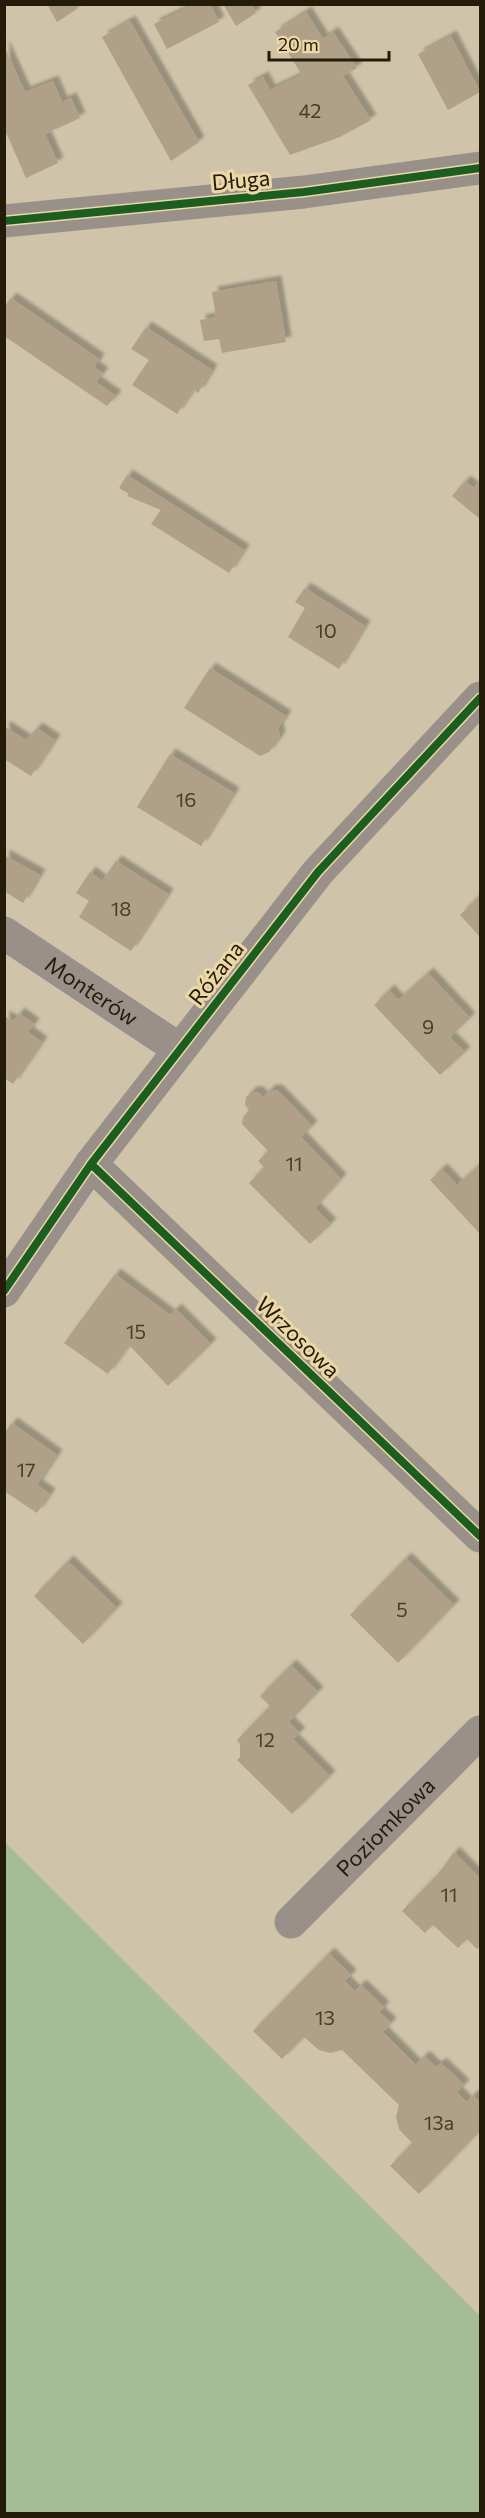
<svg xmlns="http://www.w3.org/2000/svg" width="485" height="2518" font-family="Commissioner,sans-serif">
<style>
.green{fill:#a4bd97}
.building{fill:#afa087;filter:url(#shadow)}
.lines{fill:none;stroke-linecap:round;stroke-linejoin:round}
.street{stroke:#999189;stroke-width:33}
.cycleway-casing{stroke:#ecd7a7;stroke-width:11}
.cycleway{stroke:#1b5e20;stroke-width:8}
.labels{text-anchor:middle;stroke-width:6;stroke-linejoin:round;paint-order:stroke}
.number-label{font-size:20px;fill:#473d28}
.street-label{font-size:22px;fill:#241c09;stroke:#ecd7a7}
</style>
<defs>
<filter id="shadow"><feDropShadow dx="5.5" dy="-5.5" stdDeviation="1.5" flood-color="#0004"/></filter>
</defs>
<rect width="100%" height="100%" fill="#cfc4a9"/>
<path class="green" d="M5,1842L480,2316V2513H5Z"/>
<path class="building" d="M47,4H76L78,8L57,22Z
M196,4H210L219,22L167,49L154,24Z
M223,4H251L256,13L236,26Z
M306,12L323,39L333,32L357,68L343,76L371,120L340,137L290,155L248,85L263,77L270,90L302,75L275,32Z
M130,21L199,142L171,161L102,37Z
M451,36L480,92L448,110L418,54Z
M4,46L25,92L53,81L62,102L71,98L80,118L45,134L58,163L26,178L4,128Z
M276,281L286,342L222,353L219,339L204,341L200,320L216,317L212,292Z
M11,298L99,359L94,367L103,373L96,382L116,396L107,406L4,336V307Z
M146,327L212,370L198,393L194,389L177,414L132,385L149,360L131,349Z
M127,475L244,550L229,573L151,524L161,510L127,496L129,494L119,488Z
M480,480V519L452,496L465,481L474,488Z
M305,588L365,626L339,669L288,637L305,608L295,602Z
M210,668L286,716L278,728L280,737L269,752L260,756L184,708Z
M4,726L26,740L37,728L55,740L31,776L4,759Z
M170,754L234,793L201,846L137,807Z
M4,855L40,875L23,903L4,891Z
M116,861L168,894L131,951L79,917L89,901L76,893L90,872L102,881Z
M480,895V937L460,915Z
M428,973L470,1018L450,1037L465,1052L440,1075L374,1005L389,990L398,1000Z
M19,1013L34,1024L28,1032L42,1042L13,1084L4,1078V1016L13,1021Z
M270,1090H277L312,1126L301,1137L341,1179L315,1208L331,1224L310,1244L249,1183L264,1167L258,1161L268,1151L242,1124L243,1117L249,1110L245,1105L246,1097L251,1092H258L263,1097Z
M480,1164V1234L430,1180L442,1169L457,1185Z
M115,1274L170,1315L176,1309L211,1344L168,1386L129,1345L108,1374L64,1343Z
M12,1423L57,1455L37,1485L50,1494L37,1513L4,1491V1433Z
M406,1558L454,1605L398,1663L350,1615Z
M68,1561L117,1608L83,1644L34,1596Z
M291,1665L318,1692L289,1722L300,1733L293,1739L330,1776L292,1814L237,1760L240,1757V1744L237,1740L270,1706L260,1696Z
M454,1852L480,1878V1946L477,1949L467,1939L458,1948L433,1925L425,1933L402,1911L438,1874Z
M329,1953L351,1975L345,1981L355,1991L361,1985L384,2007L379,2012L391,2023L383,2032L416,2065L424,2056L436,2067L441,2063L464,2085L457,2092L467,2102L473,2095L480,2102V2131L419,2194L390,2166L412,2143L399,2129L396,2117L399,2105L342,2050L330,2053L319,2050L304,2037L282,2059L253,2031Z"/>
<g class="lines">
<g class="street">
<path d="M4,221L304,192L480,168"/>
<path id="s1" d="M4,933L179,1049"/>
<path d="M91,1164L480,1536"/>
<path d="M4,1291L91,1164L318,872L480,698"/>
<path id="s2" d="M291,1922L480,1732"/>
</g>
<g class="cycleway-casing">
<path id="cycleway" d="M4,221L304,192L480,168
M91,1164L480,1536
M4,1291L91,1164L318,872L480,698"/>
</g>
<use href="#cycleway" class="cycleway"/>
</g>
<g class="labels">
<g class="number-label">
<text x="310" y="118">42</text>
<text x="326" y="638">10</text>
<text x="186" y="807">16</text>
<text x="121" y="916">18</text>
<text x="428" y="1034">9</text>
<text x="294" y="1171">11</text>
<text x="136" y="1339">15</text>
<text x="26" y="1477">17</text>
<text x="402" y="1617">5</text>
<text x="265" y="1747">12</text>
<text x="449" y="1902">11</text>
<text x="325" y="2025">13</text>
<text x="439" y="2130">13a</text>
</g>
<g class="street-label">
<text transform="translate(241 180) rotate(-5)" y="8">Długa</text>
<text transform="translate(216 973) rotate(-52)" y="8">Różana</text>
<text dy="8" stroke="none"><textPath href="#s1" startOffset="105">Monterów</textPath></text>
<text transform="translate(298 1337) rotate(44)" y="8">Wrzosowa</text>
<text dy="8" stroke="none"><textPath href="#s2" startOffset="134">Poziomkowa</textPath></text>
</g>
</g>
<rect width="485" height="2518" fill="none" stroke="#241c09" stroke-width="12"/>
<path d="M269 51v9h120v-9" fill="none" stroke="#241c09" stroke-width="3"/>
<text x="278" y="51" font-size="18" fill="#241c09" stroke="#ecd7a7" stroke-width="4.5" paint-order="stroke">20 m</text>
</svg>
